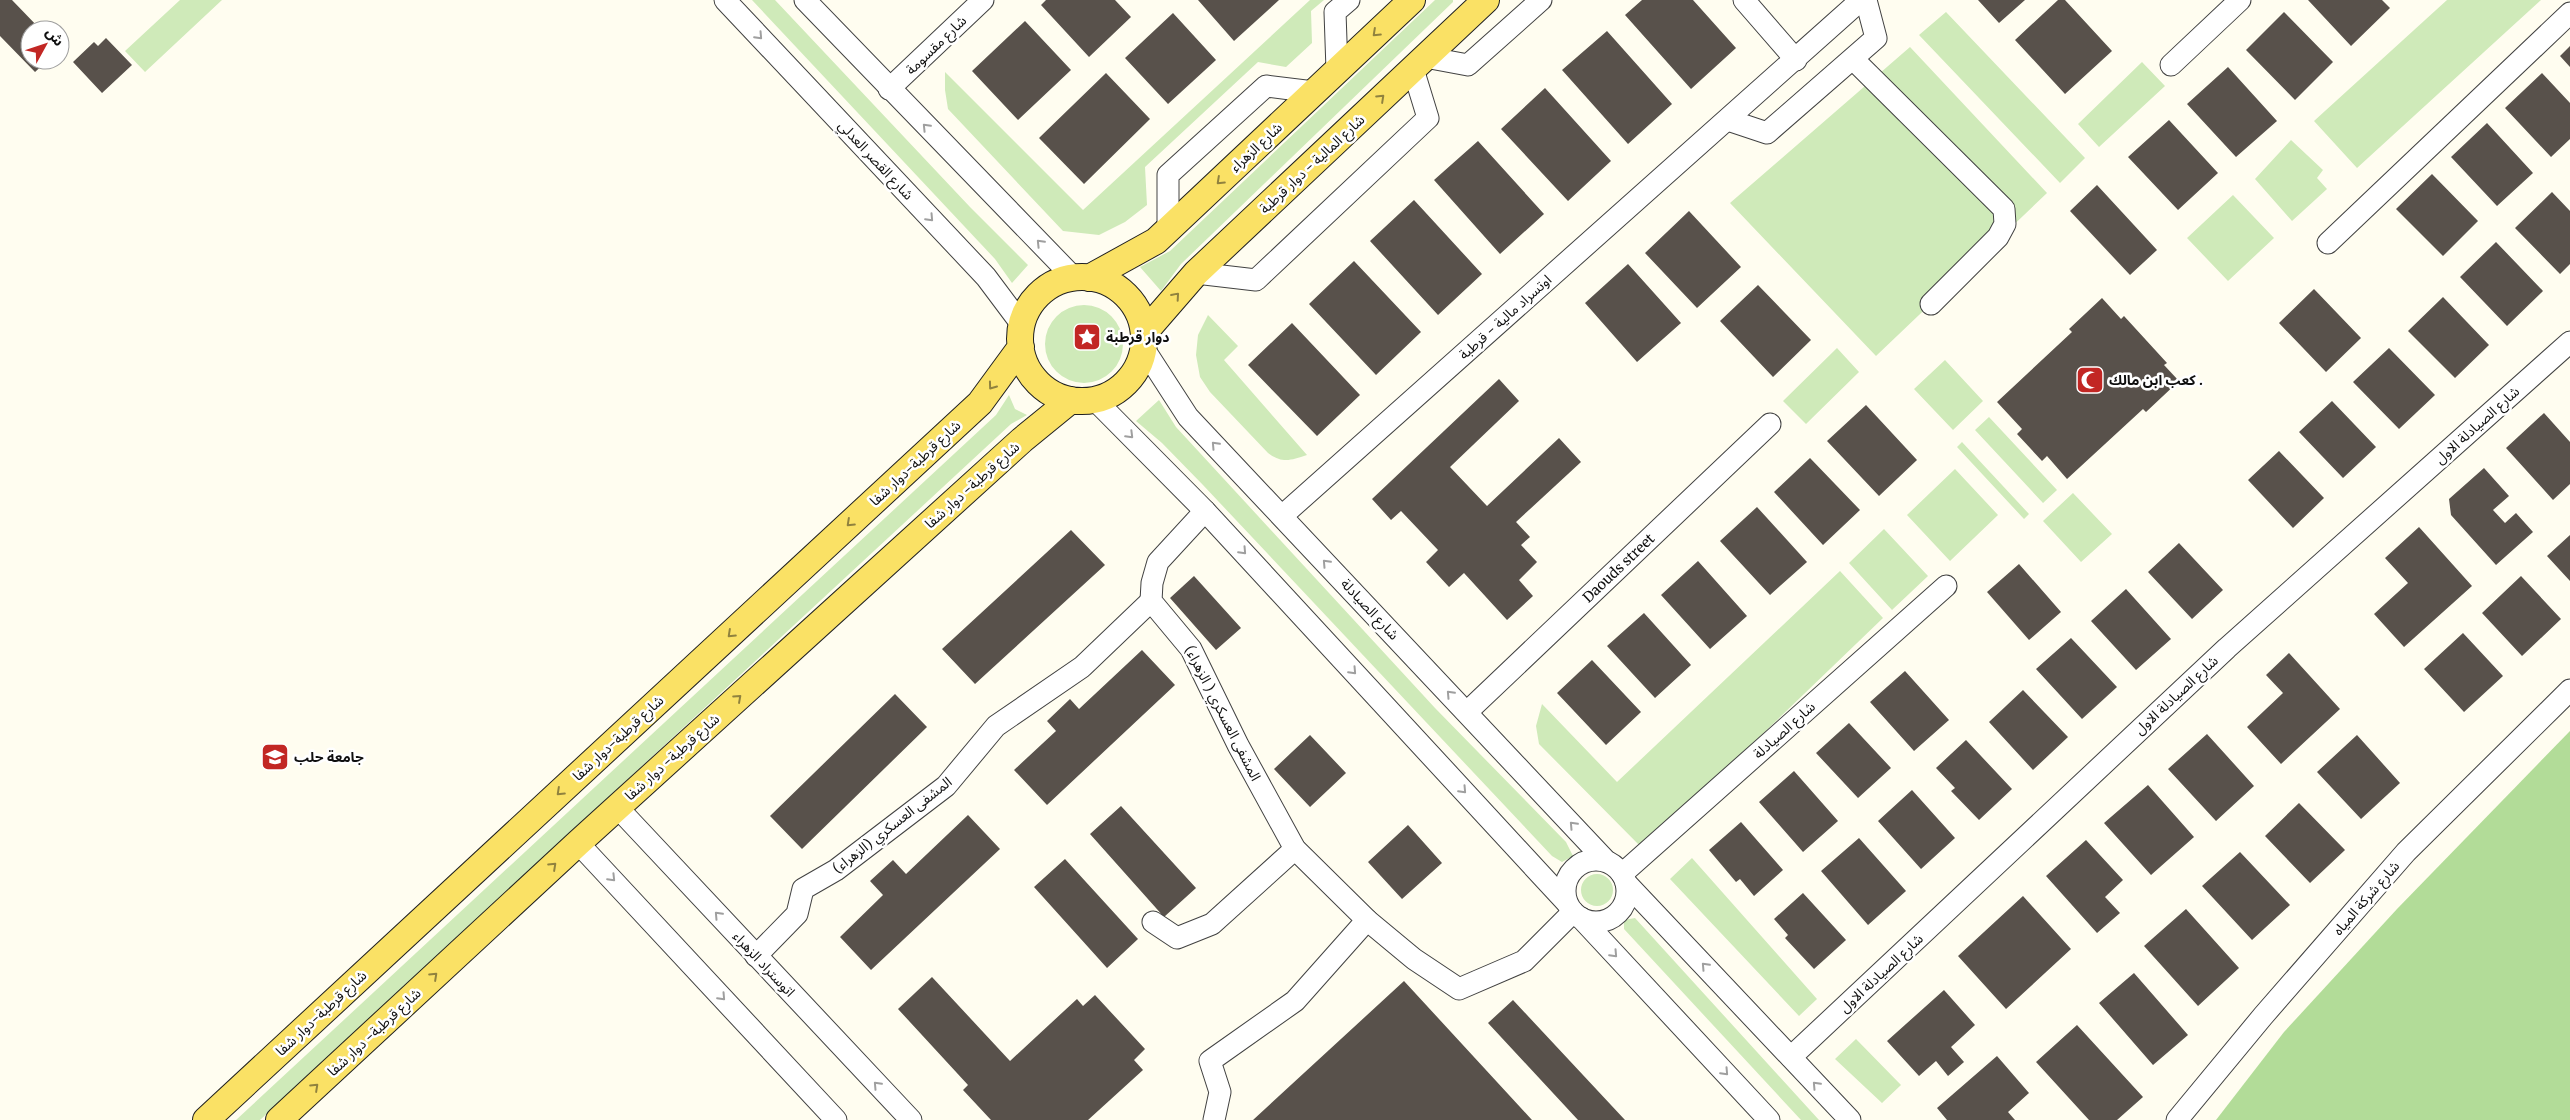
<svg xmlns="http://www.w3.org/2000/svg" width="2570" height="1120" font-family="Merriweather,'Noto Sans Arabic',serif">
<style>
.green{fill:#cfeab9}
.forest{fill:#b2dc98}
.building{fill:#58514b}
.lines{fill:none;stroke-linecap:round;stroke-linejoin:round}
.minor-casing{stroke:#424242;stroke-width:23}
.major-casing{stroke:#202020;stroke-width:28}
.minor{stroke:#fff;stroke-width:21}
.major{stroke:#fae165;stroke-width:26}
.oneway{stroke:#90823e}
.oneway2{stroke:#9f9f9f}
.labels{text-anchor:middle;stroke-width:5;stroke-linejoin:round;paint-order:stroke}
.street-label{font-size:14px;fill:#0f0f0f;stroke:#fff}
.poi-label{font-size:14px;font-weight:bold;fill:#0f0f0f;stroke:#fff;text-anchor:start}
</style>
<rect width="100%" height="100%" fill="#fffdf0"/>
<path class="green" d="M180,0H222L145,72L125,51Z
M752,0H775L970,207L1028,265L1012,283L995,259Z
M1310,0H1324L1311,11L1312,43L1286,67L1258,62L1145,167L1147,205L1125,222L1099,235L1063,231L948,109L945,90V72L1083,210Z
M1435,0H1453V2L1181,264L1161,291L1140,267L1170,251Z
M2447,0H2541L2357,168L2314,121Z
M1946,12L2085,158L2060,183L1919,35Z
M1910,47L2047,193L1876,356L1730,203Z
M2142,62L2165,86L2099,147L2078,124Z
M2291,140L2323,170L2317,178L2327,189L2292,221L2255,179Z
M2233,195L2274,238L2228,281L2187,238Z
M1045 344a39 39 0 1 1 78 0a39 39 0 1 1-78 0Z
M1208,315L1238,346L1224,360L1307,455C1291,460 1283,464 1268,453L1210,392L1200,377L1196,355L1198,335Z
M1837,348L1859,372L1806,424L1783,401Z
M1945,360L1983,401L1953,430L1914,389Z
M1009,395L1015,409L1027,415L1011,424L260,1120H236L996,415Z
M1159,400L1176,427L1435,708L1566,842L1573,856L1562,862L1552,856L1203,485L1162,443L1136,421Z
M1989,417L2057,490L2043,503L1975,430Z
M1962,442L2029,514L2024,519L1957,447Z
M1955,469L1998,515L1950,561L1907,515Z
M2073,493L2112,534L2081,562L2043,521Z
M1884,529L1928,576L1892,610L1849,563Z
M1840,571L1883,618L1643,849L1539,744L1536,726L1542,704L1617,782Z
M1692,858L1817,999L1799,1016L1670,879Z
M1581 890a16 16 0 1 1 32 0a16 16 0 1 1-32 0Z
M1635,918L1819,1120H1801L1624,929V920Z
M1856,1039L1901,1085L1882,1103L1835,1059Z"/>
<path class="forest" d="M2570,731V1120H2216L2284,1032L2397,909Z"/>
<path class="building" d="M0,0H12L41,30H30V60H48L35,72L0,36Z
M1046,0H1115L1131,17L1089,57L1041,5Z
M1198,0H1279L1234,41Z
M1642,0H1693L1736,48L1691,89L1625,15Z
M1978,0H2025L1999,23Z
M2058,0H2065L2112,51L2065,94L2015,40Z
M2308,0H2382L2390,8L2351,46Z
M2284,12L2333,62L2295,100L2246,50Z
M1173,13L1216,60L1168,104L1125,58Z
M1025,21L1071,70L1018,120L972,71Z
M1607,31L1672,104L1628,144L1562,70Z
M106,38L132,65L102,93L73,62L94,42L98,46Z
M2570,46V67L2560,56Z
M2228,67L2277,121L2236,157L2187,104Z
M1106,73L1150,119L1084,184L1039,138Z
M2542,73L2570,103V139L2551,157L2505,108Z
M1545,88L1611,161L1568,201L1501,129Z
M2169,120L2218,173L2178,210L2128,157Z
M2487,123L2533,173L2497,206L2451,157Z
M1478,141L1544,214L1500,254L1434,180Z
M2432,174L2478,221L2443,256L2396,209Z
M2097,185L2157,250L2130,275L2070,211Z
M2552,192L2570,211V264L2560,274L2515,228Z
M1414,200L1482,274L1438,315L1370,241Z
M1689,211L1741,267L1697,308L1645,253Z
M2496,242L2543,291L2507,326L2460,277Z
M1354,261L1421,332L1376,375L1309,304Z
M1628,264L1681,323L1637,362L1585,303Z
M1758,285L1811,340L1773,377L1720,321Z
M2314,289L2361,338L2326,372L2279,323Z
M2443,297L2489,345L2455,378L2408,331Z
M2102,298L2121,319L2124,316L2167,363L2164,365L2179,381L2146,412L2143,409L2067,479L2047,456L2042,461L2017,434L2022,429L1997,402L2072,332L2069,329Z
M1292,323L1360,395L1317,436L1248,365Z
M2389,348L2435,395L2399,429L2353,382Z
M1499,379L1519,401L1450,467L1487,506L1559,438L1581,462L1516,522L1530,537L1521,545L1537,562L1519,580L1533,596L1507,620L1464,573L1449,587L1426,562L1438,550L1401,511L1391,520L1372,499Z
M2332,401L2376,447L2343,478L2299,432Z
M1866,405L1917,460L1879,496L1827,441Z
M2544,413L2570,442V484L2553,500L2506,448Z
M2279,451L2324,498L2293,528L2248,480Z
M1810,458L1860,510L1823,545L1774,492Z
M2484,468L2509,496L2493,510L2505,523L2516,513L2533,532L2496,565L2451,515L2449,499Z
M1757,507L1807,562L1770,595L1720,541Z
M2419,527L2472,586L2404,647L2374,614L2408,583L2385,558Z
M1071,530L1105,565L975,684L942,649Z
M2570,535V581L2547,556Z
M2179,543L2223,590L2192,619L2148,572Z
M1698,561L1747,616L1710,649L1661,595Z
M2019,564L2061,612L2029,640L1987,592Z
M1194,576L1241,628L1216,650L1170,598Z
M2521,576L2561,619L2522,656L2482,613Z
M2126,589L2171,639L2136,670L2091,621Z
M1644,613L1691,665L1655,698L1607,646Z
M2463,633L2503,676L2464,712L2424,669Z
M2071,638L2117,687L2082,719L2036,669Z
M1142,650L1175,685L1047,805L1014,770L1056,731L1047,721L1070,699L1079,709Z
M2289,653L2340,709L2281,764L2247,727L2283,693L2266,675Z
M1592,660L1641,712L1606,745L1557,693Z
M1905,671L1949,720L1914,751L1870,702Z
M2023,690L2068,737L2033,770L1989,722Z
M895,694L927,727L802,849L770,816Z
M1849,723L1891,768L1858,798L1816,753Z
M2207,734L2254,786L2216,821L2168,769Z
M1310,735L1346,773L1310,807L1274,769Z
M2357,735L2400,783L2361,819L2317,772Z
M1966,740L2012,789L1979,820L1951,791L1955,788L1936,768Z
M1794,771L1838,821L1803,852L1759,802Z
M2148,785L2194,837L2151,875L2104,823Z
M1912,790L1955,838L1921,869L1878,821Z
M2299,803L2345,850L2310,883L2265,836Z
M1121,806L1196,888L1164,917L1090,834Z
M968,815L1000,849L871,970L840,937L883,895L870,881L893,860L906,874Z
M1741,822L1783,870L1754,896L1740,879L1736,882L1709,850Z
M1408,825L1442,863L1402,899L1368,862Z
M1859,838L1906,891L1868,925L1821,871Z
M2086,840L2123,880L2105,897L2120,913L2097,933L2046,876Z
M2240,852L2290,905L2252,940L2202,886Z
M1065,859L1138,939L1107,968L1034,887Z
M1803,893L1846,940L1814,969L1785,938L1788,935L1774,919Z
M2023,896L2071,949L2006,1009L1958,956Z
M2186,909L2239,968L2198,1006L2144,946Z
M2134,973L2188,1035L2153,1065L2099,1003Z
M932,977L1010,1061L1077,999L1083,1006L1095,995L1145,1049L1134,1060L1143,1070L1088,1120H991L963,1090L968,1085L898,1009Z
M1404,981L1532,1120H1253Z
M1944,990L1975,1025L1951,1047L1964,1062L1948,1076L1936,1061L1919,1076L1887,1041Z
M1513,1000L1625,1120H1578L1488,1023Z
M2077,1025L2143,1097L2117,1120H2089L2036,1062Z
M1997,1056L2029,1093L2008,1112L2015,1120H1947L1937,1108Z"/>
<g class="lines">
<g class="minor-casing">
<g id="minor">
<path d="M725,0L986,277L1022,325"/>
<path d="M805,0L1074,278"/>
<path d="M1744,0L1796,60"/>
<path d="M1425,57L1468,65L1541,0"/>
<path d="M1853,59L2004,209L2005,224L1998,237L1931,304"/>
<path d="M2171,65L2240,0"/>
<path d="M1337,70L1335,12L1349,0"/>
<path d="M889,89L983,0"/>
<path d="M1728,120L1767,133L1876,38L1866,0"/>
<path d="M1168,230V175L1266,86L1314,92"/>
<path d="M2328,243L2570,13"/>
<path d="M1196,273L1256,280L1428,118L1413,69"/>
<path d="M1144,349L1188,417L1606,861"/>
<path d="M1095,400L1205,511L1567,903"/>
<path d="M1205,511L1158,562L1152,583L1151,601L1191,649L1238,745L1295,849L1367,920L1295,1001L1210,1061L1220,1092L1214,1120"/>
<path d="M1282,516L1861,0"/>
<path id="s1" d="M1467,712L1770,424"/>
<path d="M617,807L911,1120"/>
<path d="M578,843L836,1120"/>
<circle cx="1596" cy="891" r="31"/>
<path d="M1622,874L1946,586"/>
<path d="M1626,883L1850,1120"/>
<path d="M1581,918L1769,1120"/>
<path d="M1367,920L1414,959L1459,989L1524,961L1573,912"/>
<path d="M1153,922L1177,938L1212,924L1295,849"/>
<path d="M756,956L797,914L803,889L836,870L946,786L996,726L1082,667L1151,601"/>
<path d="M1791,1057L2227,648L2570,342"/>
<path d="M2177,1120L2263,1016L2406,852L2570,690"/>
</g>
</g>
<g class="major-casing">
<path id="major" d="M1020 339a62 62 0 1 1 124 0a62 62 0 1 1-124 0Z
M1089,278L1156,241L1412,0
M1144,333L1196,273L1486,0
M206,1120L980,403L1021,347
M279,1120L578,843L1022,440L1071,400"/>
</g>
<use href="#minor" class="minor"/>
<use href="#major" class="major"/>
</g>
<defs><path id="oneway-chevron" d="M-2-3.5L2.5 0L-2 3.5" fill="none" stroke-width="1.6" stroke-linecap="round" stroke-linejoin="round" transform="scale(1.25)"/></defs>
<g class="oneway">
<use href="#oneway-chevron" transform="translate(1376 33) rotate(137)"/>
<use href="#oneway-chevron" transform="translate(1381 98) rotate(-43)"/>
<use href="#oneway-chevron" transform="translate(1220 181) rotate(137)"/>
<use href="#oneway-chevron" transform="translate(1176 296) rotate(-49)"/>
<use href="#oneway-chevron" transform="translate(992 386) rotate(126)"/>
<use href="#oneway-chevron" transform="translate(850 523) rotate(137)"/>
<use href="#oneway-chevron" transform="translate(731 634) rotate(137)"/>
<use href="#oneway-chevron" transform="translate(738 698) rotate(-42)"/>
<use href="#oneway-chevron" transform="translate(560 792) rotate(137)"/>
<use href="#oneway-chevron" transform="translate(553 866) rotate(-43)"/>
<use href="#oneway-chevron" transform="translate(434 976) rotate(-43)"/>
<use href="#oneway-chevron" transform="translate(315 1087) rotate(-43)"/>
</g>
<g class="oneway2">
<use href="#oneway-chevron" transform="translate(759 36) rotate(47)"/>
<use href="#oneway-chevron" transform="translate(926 127) rotate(-134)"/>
<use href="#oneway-chevron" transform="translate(930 218) rotate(47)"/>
<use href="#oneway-chevron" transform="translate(1040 243) rotate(-134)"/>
<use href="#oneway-chevron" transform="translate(1130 435) rotate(45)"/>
<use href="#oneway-chevron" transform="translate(1215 445) rotate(-133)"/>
<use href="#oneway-chevron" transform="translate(1243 551) rotate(47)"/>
<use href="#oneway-chevron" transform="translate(1326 563) rotate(-133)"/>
<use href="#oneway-chevron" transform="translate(1353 671) rotate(47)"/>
<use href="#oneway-chevron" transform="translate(1450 694) rotate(-133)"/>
<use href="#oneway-chevron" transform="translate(1463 790) rotate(47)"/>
<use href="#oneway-chevron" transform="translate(1573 825) rotate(-133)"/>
<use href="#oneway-chevron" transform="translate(612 878) rotate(46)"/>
<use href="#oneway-chevron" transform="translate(718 915) rotate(-133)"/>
<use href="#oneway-chevron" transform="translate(1614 954) rotate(47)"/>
<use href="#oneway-chevron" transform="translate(1705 966) rotate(-133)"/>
<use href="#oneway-chevron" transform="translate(722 997) rotate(47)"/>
<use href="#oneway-chevron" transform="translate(1725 1072) rotate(47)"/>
<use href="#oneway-chevron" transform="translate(877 1085) rotate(-133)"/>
<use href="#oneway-chevron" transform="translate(1816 1085) rotate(-133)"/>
</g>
<defs>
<g id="sight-square" transform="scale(1.4375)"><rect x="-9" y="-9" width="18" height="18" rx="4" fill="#c22724" stroke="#fff"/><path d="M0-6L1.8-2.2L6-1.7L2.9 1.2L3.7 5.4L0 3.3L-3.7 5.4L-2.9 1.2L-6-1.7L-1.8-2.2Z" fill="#fff"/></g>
<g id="mosque-square" transform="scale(1.4375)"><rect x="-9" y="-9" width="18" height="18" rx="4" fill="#c22724" stroke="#fff"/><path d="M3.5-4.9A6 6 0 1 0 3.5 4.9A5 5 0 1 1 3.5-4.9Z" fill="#fff"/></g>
<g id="university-square" transform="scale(1.4375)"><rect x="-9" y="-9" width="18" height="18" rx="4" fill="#c22724" stroke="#fff"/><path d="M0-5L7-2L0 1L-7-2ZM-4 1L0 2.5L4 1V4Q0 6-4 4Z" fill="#fff"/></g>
</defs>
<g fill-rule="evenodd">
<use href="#sight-square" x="1087" y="337"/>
<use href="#mosque-square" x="2090" y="380"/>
<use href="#university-square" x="275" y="757"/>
</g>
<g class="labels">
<g class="street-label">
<text transform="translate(936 45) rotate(-44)" y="5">شارع مقسومة</text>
<text transform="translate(1256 147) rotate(-43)" y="5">شارع الزهراء</text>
<text transform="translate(876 160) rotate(47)" y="5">شارع القصر العدلي</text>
<text transform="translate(1312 164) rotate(-43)" y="5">شارع المالية - دوار قرطبة</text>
<text transform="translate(1505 317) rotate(-42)" y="5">اوتسراد مالية - قرطبة</text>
<text transform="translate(2477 425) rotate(-42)" y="5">شارع الصيادلة الاول</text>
<text transform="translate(915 463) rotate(-43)" y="5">شارع قرطبة-دوار شفا</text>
<text transform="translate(972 485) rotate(-42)" y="5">شارع قرطبة- دوار شفا</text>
<text dy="5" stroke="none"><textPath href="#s1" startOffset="209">Daouds street</textPath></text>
<text transform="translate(1370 609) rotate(47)" y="5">شارع الصيادلة</text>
<text transform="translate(2176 695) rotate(-43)" y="5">شارع الصيادلة الاول</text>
<text transform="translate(1223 713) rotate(63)" y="5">المشفى العسكري ( الزهراء)</text>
<text transform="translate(1784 730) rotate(-42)" y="5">شارع الصيادلة</text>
<text transform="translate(618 738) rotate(-43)" y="5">شارع قرطبة-دوار شفا</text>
<text transform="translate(672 757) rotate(-42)" y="5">شارع قرطبة- دوار شفا</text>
<text transform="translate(892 825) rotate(-38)" y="5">المشفى العسكري (الزهراء)</text>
<text transform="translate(2366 898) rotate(-49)" y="5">شارع شركة المياه</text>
<text transform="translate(764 964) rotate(47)" y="5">اتوستراد الزهراء</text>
<text transform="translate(1881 973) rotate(-43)" y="5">شارع الصيادلة الاول</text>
<text transform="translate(321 1013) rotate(-43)" y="5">شارع قرطبة-دوار شفا</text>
<text transform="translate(374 1032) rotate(-43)" y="5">شارع قرطبة- دوار شفا</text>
</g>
<g class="poi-label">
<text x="1106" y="342">دوار قرطبة</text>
<text x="2109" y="385">كعب ابن مالك .</text>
<text x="294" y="762">جامعة حلب</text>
</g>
</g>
<g transform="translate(45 45) rotate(50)"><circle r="24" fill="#ffffff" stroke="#9f9f9f"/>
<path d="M0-4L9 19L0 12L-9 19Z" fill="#c22724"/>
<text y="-8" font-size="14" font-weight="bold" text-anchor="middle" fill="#0f0f0f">ش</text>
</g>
</svg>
